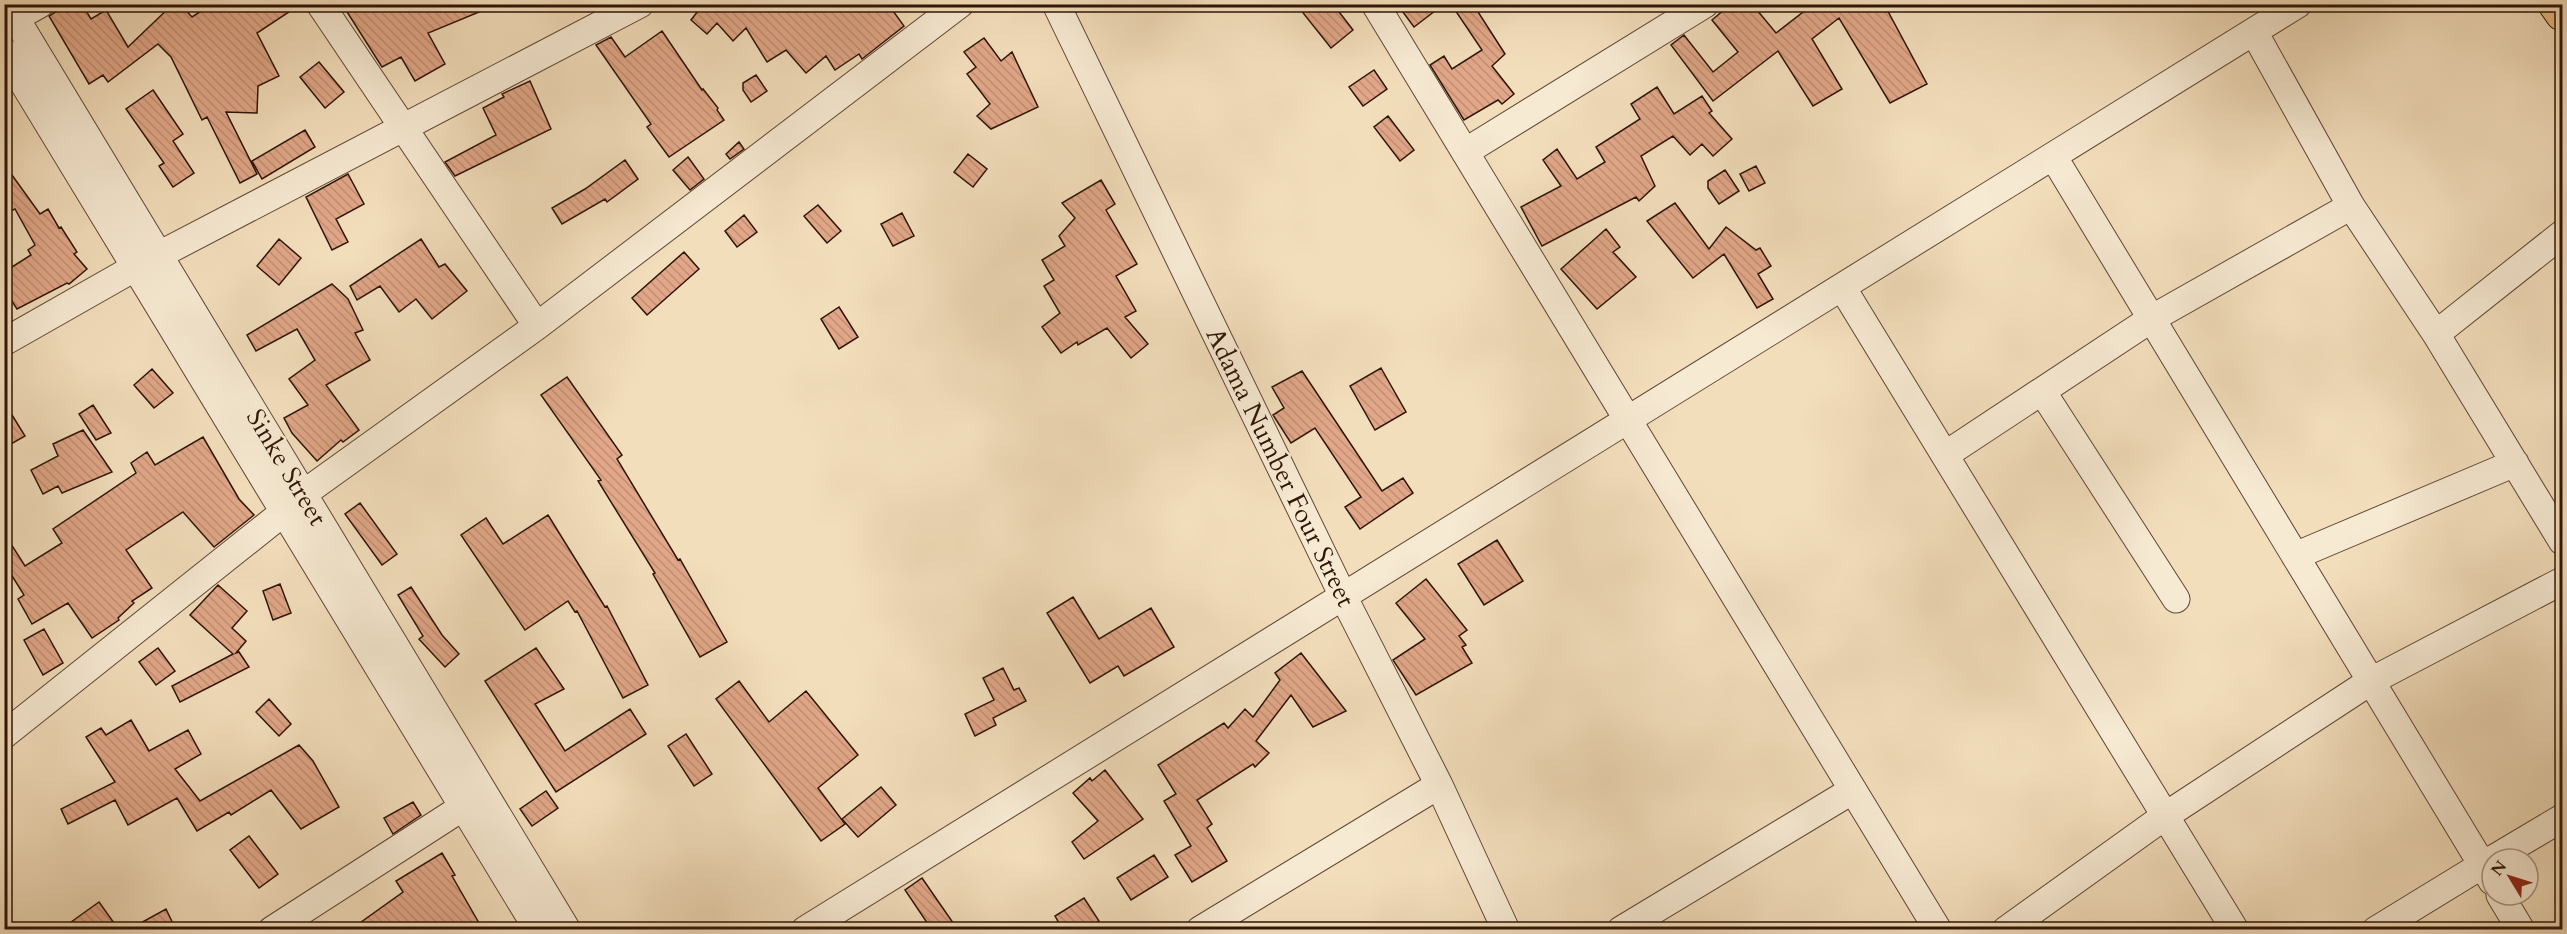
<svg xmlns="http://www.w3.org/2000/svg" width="2567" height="934" font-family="Cardo,serif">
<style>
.building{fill:url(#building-back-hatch);stroke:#2e1406;stroke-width:1.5}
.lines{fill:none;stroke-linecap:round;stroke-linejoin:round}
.minor-casing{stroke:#5f4634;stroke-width:29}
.major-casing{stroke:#2e1406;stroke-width:35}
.minor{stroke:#f7ead3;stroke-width:27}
.major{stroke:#eabf7e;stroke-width:33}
.labels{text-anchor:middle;stroke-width:5;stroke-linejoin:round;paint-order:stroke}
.street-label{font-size:26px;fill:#2e1406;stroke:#f7ead3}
</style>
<defs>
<pattern id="building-back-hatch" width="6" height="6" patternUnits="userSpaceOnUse" patternTransform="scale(1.5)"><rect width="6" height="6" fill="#e1a788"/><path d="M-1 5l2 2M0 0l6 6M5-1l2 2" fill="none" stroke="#c18f74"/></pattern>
</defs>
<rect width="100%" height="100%" fill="#f3debc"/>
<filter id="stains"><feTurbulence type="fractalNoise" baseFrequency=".00333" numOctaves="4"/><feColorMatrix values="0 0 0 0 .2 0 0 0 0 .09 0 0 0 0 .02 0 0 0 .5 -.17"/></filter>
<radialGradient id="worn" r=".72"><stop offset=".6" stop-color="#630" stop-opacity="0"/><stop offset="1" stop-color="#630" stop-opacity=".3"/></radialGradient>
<path class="building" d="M68,4H82L91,19L106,10L128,47L173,4H180L192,17L212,4H301L257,33L279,76L258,86L257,113L226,112L257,174L240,183L207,117L202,120L171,57L158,44L108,82L103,75L89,84L49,16Z
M342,4H496V5L428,33L445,64L415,81L401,57L382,67Z
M701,4H888L904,26L862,59L859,54L835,70L826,56L806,73L786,50L767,62L746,28L733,41L717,23L707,34L691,20L702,6Z
M1296,4H1333L1353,30L1331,48Z
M1397,4H1444L1414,27Z
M1451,4H1473L1505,54L1492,66L1514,94L1502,104L1498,100L1464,120L1430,65L1444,56L1452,69L1482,50Z
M1731,4H1752L1776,33L1803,12L1798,4H1884L1927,84L1890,103L1839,18L1812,39L1842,89L1813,106L1778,51L1713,101L1671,45L1684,35L1713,72L1738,52L1712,20Z
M662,31L702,90L703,89L718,108L717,110L724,120L669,157L647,127L651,124L596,45L611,37L625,57Z
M984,38L1001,61L1012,52L1038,107L991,129L977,116L990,104L967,74L976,67L964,52Z
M319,62L344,92L325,108L300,77Z
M1374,70L1387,89L1363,106L1349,87Z
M756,75L767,91L751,102L743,90V83Z
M530,81L551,129L455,176L445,162L496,135L483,108L504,97L502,94Z
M1657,87L1674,114L1702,96L1712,111L1709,113L1732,139L1713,156L1702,144L1690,155L1673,136L1641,156L1655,186L1639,201L1636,197L1542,246L1521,207L1561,186L1543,160L1557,149L1577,179L1605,162L1596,147L1640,119L1631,104Z
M153,90L183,134L173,141L194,173L173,187L159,166L164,163L126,109Z
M1388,116L1414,150L1400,161L1374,127Z
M305,130L315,147L262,179L252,161Z
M739,142L744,149L730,159L726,154Z
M968,154L987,169L973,187L954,172Z
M688,157L704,179L690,190L673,170Z
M625,160L638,179L607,202L605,199L562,224L552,208L585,189Z
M4,164L40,214L48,209L59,228L61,227L77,252L74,254L87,269L69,284L67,283L17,309L4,289V272L31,255L28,250L35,245L15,209L4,214Z
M1756,166L1765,183L1749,191L1740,174Z
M1725,170L1739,191L1719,204L1708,188V181Z
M348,174L364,204L336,219L348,242L332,250L306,197Z
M1101,180L1115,204L1106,210L1137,264L1116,276L1136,311L1125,317L1148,344L1131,358L1107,328L1078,345L1077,342L1061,353L1042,327L1060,313L1044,286L1054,280L1042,260L1065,246L1059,236L1075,218L1062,203Z
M1675,203L1709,249L1726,227L1756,250L1760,248L1771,266L1758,274L1773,299L1757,308L1724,254L1693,278L1647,221Z
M818,205L841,231L827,243L804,216Z
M902,213L914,236L893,246L881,224Z
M744,215L757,232L737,247L725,231Z
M1606,229L1620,247L1613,252L1636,277L1597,309L1561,269Z
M279,239L301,258L279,285L257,266Z
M421,239L439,267L445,264L467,291L432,319L416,299L399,312L380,286L357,300L350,286Z
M684,252L699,269L647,315L632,298Z
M332,284L348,299L363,330L355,333L370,360L326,385L359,430L343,442L341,440L317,461L292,433L284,418L308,405L289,379L315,360L297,329L256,351L247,335Z
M839,307L858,337L839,349L821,319Z
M1381,368L1406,412L1375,430L1350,386Z
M152,369L173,393L154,408L134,385Z
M1302,371L1382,491L1403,478L1413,493L1360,529L1345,507L1361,497L1315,428L1291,443L1273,415L1284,408L1272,387Z
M567,377L622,455L617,459L678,560L680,559L727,642L700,657L653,574L655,573L598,481L601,480L541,395Z
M4,402L25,436L4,448Z
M93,405L111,433L96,440L79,414Z
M83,430L112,472L62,493L58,486L43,494L31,470L58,456L53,444Z
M203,437L239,499L254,515L214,547L183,512L126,550L152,588L132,601L134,603L118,618L119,620L92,638L68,603L32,624L18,599L24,595L4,563V533L25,566L62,543L53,529L136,473L131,463L147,452L155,465Z
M360,503L397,554L382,565L345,514Z
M548,515L605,607L607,606L648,685L623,698L577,611L575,612L568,601L525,630L461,535L486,518L503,544Z
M1497,540L1523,581L1484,605L1458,564Z
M1426,579L1467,630L1459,636L1466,645L1462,647L1472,663L1416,695L1393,660L1425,639L1396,603Z
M280,584L291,613L273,620L263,591Z
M218,585L247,611L232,628L246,641L236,653L239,652L249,667L180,702L172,686L233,654L190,615Z
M411,587L442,635L459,654L445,667L419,639L423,636L398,595Z
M1073,597L1099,639L1151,608L1174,647L1124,676L1118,666L1090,683L1047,613Z
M44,629L63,663L43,675L24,640Z
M158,648L175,671L156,685L139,662Z
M536,648L564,689L535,704L565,751L630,709L646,734L556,792L485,681Z
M1301,653L1346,711L1313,727L1291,695L1256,741L1269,753L1255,767L1253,764L1197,800L1212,824L1207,828L1227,861L1192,882L1175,855L1191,846L1164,801L1176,794L1158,765L1224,723L1228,728L1245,709L1253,717L1280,680L1275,673Z
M1003,668L1014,690L1019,688L1026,701L993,718L996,725L975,736L965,714L994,700L983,678Z
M739,681L769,722L806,691L858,755L818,788L845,824L821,841L716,699Z
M269,699L291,724L279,736L256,712Z
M131,720L149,751L188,730L201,754L175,769L200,801L299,745L313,761L339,807L301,829L271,790L231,815L229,812L197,831L177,798L128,825L115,800L68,824L61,809L115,782L86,737L101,728L106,735Z
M686,734L712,774L694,786L668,746Z
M1105,770L1143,819L1084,859L1072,842L1098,821L1073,793L1090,778L1092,781Z
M881,787L896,805L858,837L842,819Z
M546,791L558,808L532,826L520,809Z
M413,802L421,815L393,834L384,818Z
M249,836L278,874L259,888L230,850Z
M442,853L455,875L452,876L483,930H350L403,892L396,881Z
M1154,855L1168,877L1131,900L1117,878Z
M922,878L958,930H932L905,890Z
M1084,898L1099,921L1085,930H1063L1055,916Z
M99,902L119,930H60Z
M166,909L176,930H128Z"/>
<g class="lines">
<g class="minor-casing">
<path id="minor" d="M7,4L567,930
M320,4L537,326
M1056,4L1343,596L1439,785L1506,930
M1375,4L1938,930
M15,18L40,4
M2254,32L2351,206L2436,334L2562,541
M4,51L538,930
M1465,152L1705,4
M2053,156L2492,881
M1842,287L2235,930
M2436,334L2562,234
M4,342L136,267L640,4
M2042,391L2176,599
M1945,455L2151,319L2351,206
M303,494L537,326L960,4
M2295,556L2515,463
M4,735L284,512
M2493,859L2562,818
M2500,895L2521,930
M272,930L463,807
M805,930L2298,4
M1200,930L1439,785
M1621,930L1853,790
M2006,930L2165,816L2371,681L2562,581
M2376,930L2492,859"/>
</g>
<g class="major-casing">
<path id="major" d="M2555,4L2562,14"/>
</g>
<use href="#minor" class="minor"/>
<use href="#major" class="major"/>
</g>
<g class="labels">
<g class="street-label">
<text transform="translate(287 467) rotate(59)" y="9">Sinke Street</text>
<text transform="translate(1281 467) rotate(64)" y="9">Adama Number Four Street</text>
</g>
</g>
<rect width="2567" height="934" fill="none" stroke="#f3debc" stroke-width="24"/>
<rect x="6" y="6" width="2555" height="922" fill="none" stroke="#2e1406" stroke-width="3"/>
<rect x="12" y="12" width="2543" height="910" fill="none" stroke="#2e1406" stroke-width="1.5"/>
<g transform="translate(2510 877) rotate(308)"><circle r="28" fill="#f7ead3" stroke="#a79481" stroke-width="1.5"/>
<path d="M0-4.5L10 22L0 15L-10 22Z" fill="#8f2418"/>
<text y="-9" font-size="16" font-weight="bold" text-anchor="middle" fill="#2e1406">N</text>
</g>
<rect width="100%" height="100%" filter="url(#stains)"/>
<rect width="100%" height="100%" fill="url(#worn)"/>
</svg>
